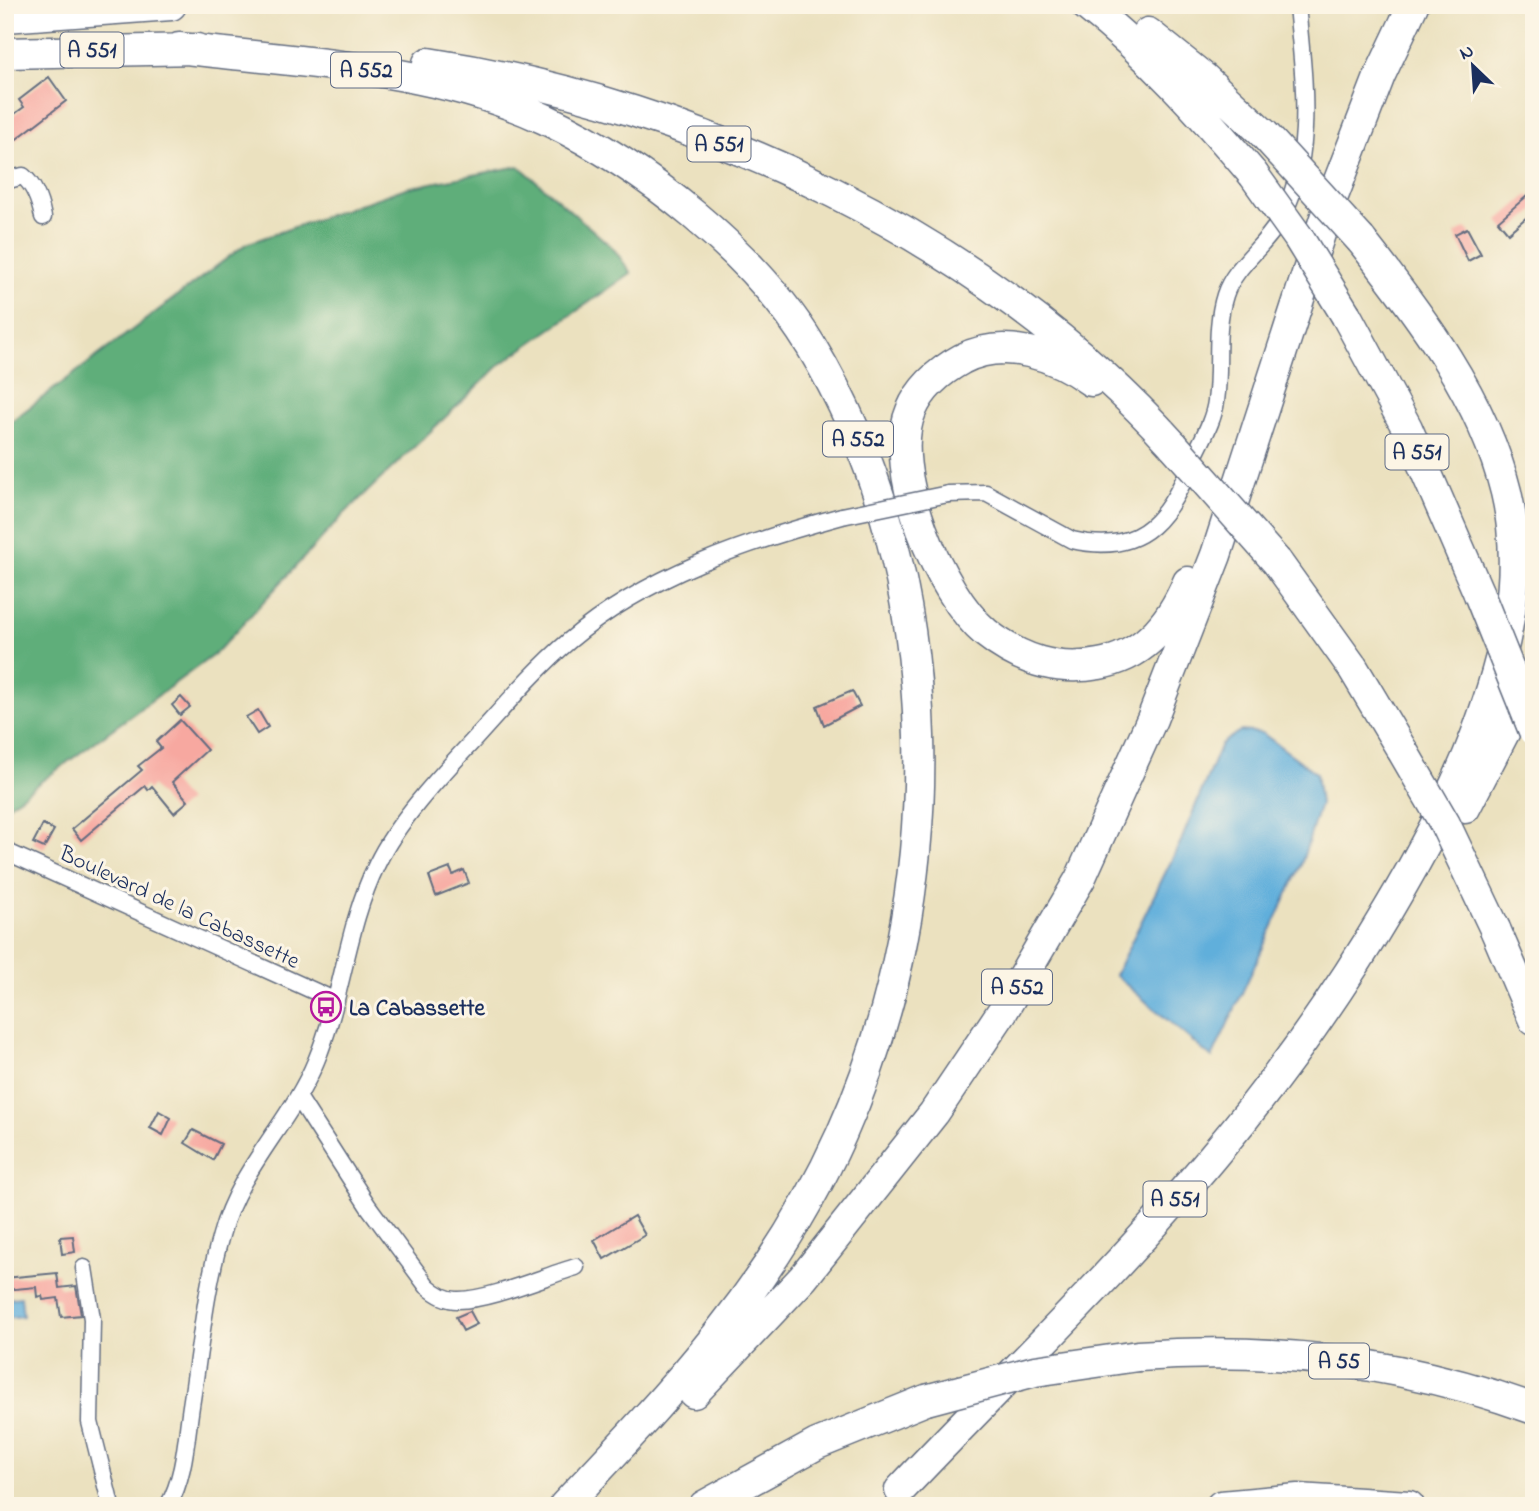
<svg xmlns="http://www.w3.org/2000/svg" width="1539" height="1511" font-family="'Indie Flower',sans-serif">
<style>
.forest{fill:#5eae7a;stroke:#3c6e6c;stroke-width:2}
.water{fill:#61afdb;stroke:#3e6f9c;stroke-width:2}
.building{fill:#f7a8a0}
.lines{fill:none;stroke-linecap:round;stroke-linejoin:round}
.street-casing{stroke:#646d80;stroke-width:19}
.highway-casing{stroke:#646d80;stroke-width:33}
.street{stroke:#fff;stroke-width:16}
.highway{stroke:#fff;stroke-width:30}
.street-bridge-casing{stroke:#646d80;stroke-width:19;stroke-linecap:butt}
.highway-bridge-casing{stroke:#646d80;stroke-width:33;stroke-linecap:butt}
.street-bridge{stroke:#fff;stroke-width:16}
.highway-bridge{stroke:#fff;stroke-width:30}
.labels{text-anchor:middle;stroke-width:6;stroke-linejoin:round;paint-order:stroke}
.shield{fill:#fcf5e5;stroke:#5e6a86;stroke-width:2}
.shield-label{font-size:21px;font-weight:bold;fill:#1b2f5e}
.street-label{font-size:23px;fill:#1b2f5e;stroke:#fcf5e5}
.poi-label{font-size:23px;font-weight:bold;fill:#1b2f5e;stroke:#fcf5e5;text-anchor:start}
</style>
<rect width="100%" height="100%" fill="#fcf5e5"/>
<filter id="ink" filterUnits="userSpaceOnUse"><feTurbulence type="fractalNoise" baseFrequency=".0143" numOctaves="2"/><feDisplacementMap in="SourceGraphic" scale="14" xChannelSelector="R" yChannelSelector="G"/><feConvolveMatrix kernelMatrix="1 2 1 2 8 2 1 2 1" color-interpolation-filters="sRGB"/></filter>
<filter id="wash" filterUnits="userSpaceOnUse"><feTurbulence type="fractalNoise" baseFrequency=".00686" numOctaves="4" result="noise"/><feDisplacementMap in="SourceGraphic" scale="28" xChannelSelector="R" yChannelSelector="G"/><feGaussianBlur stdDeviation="1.57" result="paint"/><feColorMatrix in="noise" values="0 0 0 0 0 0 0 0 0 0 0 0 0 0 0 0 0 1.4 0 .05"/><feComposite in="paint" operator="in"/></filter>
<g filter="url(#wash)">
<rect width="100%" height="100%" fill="#ebe1bf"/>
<path class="forest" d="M519,166L613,248L631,273L501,364L344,514L216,653L5,808V426L246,244L406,188Z"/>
<path class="water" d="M1240,731L1262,733L1316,773L1320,804L1301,865L1212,1058L1115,975L1181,841L1221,744Z
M21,1297L23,1316L5,1318V1299Z"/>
<g id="blocks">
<path class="building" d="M49,77L66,101L5,148V121L24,107L19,100Z
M1528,195L1534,201V211L1508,233L1498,221Z
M1467,228L1481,254L1468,261L1455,234Z
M852,691L860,706L824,725L817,706Z
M181,697L190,707L180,715L172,705Z
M258,710L268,727L257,734L246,717Z
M180,720L207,750L172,782L188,801L174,813L152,786L148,790L145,786L81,840L72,829L142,770L138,766L161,748L156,742Z
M43,824L54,830L44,848L33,843Z
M450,868L453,875L464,870L469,883L436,896L429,876Z
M159,1111L171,1118L163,1135L150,1128Z
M193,1130L221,1144L213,1160L185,1143Z
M634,1216L645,1235L604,1259L594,1240Z
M73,1236L75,1252L62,1254L60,1237Z
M57,1273L59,1288L76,1286L81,1315L61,1317L58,1298L43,1300L42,1296L37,1297L36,1287L5,1290V1278Z
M470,1311L477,1324L463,1331L456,1317Z"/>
</g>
</g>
<g filter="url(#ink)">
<use href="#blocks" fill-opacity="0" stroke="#646d80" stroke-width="2"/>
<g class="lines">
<g class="street-casing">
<path id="street" d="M5,181L23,176C35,186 40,202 43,217
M948,494L986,493L1072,540C1147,557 1170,514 1195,455C1203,438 1214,419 1216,401C1221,366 1214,329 1225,295C1234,267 1263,248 1278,223C1317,160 1303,75 1297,5
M5,851L336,1001
M298,1097L368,1206L427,1286C436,1294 445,1300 457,1300C487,1301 545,1276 576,1267
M84,1268L92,1319L90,1422L111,1506
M168,1506C185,1476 186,1439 191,1406C200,1349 205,1291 221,1235C239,1168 291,1122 316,1061C343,997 346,927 377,864C397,822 439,777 471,743C503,708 534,671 569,641C647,575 746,542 842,516"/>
</g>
<g class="highway-casing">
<path id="highway" d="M1086,5C1151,56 1200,112 1253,174
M5,17L171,5
M1148,33L1204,78L1264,134
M179,48C301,63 432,66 545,119C644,166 754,252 811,346C950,576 950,893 841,1135C775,1283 674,1390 564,1506
M5,53L197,49
M428,63C701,104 988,240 1174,446
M1346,315L1407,428L1479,594
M1091,381C1055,355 1005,337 962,359C940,371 921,387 911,411C886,469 940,595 986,633C1020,660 1056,672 1099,664C1144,656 1171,623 1188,582
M1277,562L1353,668L1402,750
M1465,808L1534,675
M1495,929L1534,1020
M1138,1356C1272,1346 1407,1363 1534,1409
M694,1393L803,1278L934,1113L1004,1009L1080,879L1152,719L1216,555L1328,209L1380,75L1413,5
M900,1490C1005,1379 1116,1273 1214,1155C1279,1078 1337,996 1388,910C1422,853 1453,796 1476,735C1505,657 1526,576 1506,492C1483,398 1420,315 1361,240
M704,1506L817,1444L926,1400
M1221,1506L1298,1499L1409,1506"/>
</g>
<use href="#street" class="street"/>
<use href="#highway" class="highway"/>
<g class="street-bridge-casing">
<path id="street-bridge" d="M842,516L948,494"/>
</g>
<g class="highway-bridge-casing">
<path id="highway-bridge" d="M1264,134L1361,240
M1253,174L1298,237L1346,315
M1174,446L1277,562
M1479,594L1534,731
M1402,750L1445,824L1495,929
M926,1400L1035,1371L1138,1356"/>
</g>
<use href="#street-bridge" class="street-bridge"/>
<use href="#highway-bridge" class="highway-bridge"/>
</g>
</g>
<defs>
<g id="bus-ring" transform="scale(1.575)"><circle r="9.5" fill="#fcf5e5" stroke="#b5179e" stroke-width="1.5"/><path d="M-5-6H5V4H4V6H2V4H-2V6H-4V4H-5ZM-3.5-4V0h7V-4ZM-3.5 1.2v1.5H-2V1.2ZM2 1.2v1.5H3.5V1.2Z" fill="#b5179e"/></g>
</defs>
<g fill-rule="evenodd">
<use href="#bus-ring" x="326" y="1007"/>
</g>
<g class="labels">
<g class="shield">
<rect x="60.5" y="32.5" width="63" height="35" rx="5"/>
<rect x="331" y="52.5" width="70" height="35" rx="5"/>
<rect x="687.5" y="126.5" width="63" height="35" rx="5"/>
<rect x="823" y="421.5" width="70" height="35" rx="5"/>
<rect x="1385.5" y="434.5" width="63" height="35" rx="5"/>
<rect x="982" y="969.5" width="70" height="35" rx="5"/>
<rect x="1143.5" y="1181.5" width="63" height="35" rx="5"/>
<rect x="1309" y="1343.5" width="60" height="35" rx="5"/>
</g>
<g class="shield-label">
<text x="92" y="57">A 551</text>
<text x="366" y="77">A 552</text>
<text x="719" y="151">A 551</text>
<text x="858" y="446">A 552</text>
<text x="1417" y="459">A 551</text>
<text x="1017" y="994">A 552</text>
<text x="1175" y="1206">A 551</text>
<text x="1339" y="1368">A 55</text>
</g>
<g class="street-label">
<text transform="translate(180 906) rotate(25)" y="8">Boulevard de la Cabassette</text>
</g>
<g class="poi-label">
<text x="349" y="1015">La Cabassette</text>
</g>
</g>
<rect width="1539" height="1511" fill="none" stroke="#fcf5e5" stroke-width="28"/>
<g transform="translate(1473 66) rotate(335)" stroke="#fcf5e5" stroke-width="5" paint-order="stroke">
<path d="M0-5L12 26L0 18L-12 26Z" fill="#1b2f5e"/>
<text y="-10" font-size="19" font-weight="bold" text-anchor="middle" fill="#1b2f5e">N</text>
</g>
</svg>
